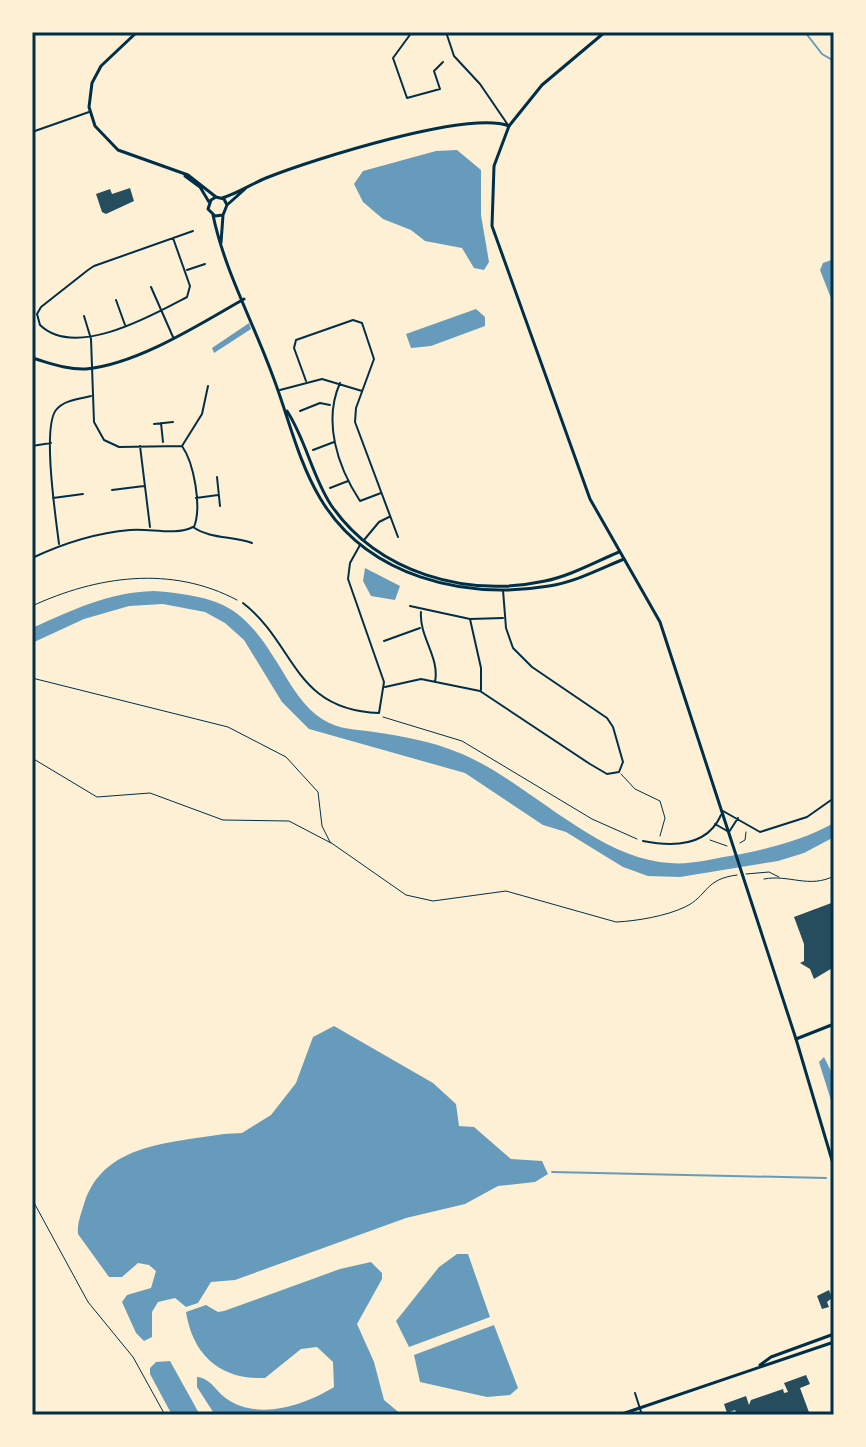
<svg xmlns="http://www.w3.org/2000/svg" width="866" height="1447" font-family="Cabin,sans-serif">
<style>
.water{fill:#669bbc}
.lines{fill:none;stroke-linecap:round;stroke-linejoin:round}
.stream{stroke:#669bbc;stroke-width:2}
.building{fill:#264d5e}
.path{stroke:#003049;stroke-width:1}
.service{stroke:#003049;stroke-width:1}
.minor{stroke:#003049;stroke-width:2}
.tertiary{stroke:#003049;stroke-width:3}
.primary{stroke:#003049;stroke-width:3}
.neatline{fill:none;stroke:#003049;stroke-width:3}
</style>
<rect width="100%" height="100%" fill="#fdf0d5"/>
<path class="water" d="M457,150L481,170V215L489,262L484,270L474,268L462,248L425,241L411,230L383,219L363,202L354,184L363,171L436,151Z
M834,259V306L820,270L823,263Z
M476,309L485,317V326L431,346L411,348L406,334Z
M249,323L251,329L214,353L212,348Z
M365,568L400,586L395,600L371,596L363,581Z
M154,591C228,597 245,609 283,672C293,689 305,708 322,719C339,730 355,729 374,732C401,736 431,741 457,752C527,779 593,858 670,863C690,865 711,859 730,856C768,849 801,841 834,823V837L804,853L778,861L680,877L648,876L623,867L566,832L543,825L465,773L309,729L282,702L244,640L225,623L205,612L163,604L129,606L84,619L32,643V628C73,610 108,592 154,591Z
M334,1026L433,1083L456,1104L459,1126L474,1127L511,1159L542,1161L548,1174L535,1182L498,1186L465,1204L406,1218L235,1280L211,1282L198,1303L186,1307L175,1298L158,1302L152,1312V1337L144,1341L136,1333L122,1302L127,1295L151,1288L156,1271L149,1265L138,1263L122,1277H109L78,1234C77,1224 81,1214 84,1204C103,1143 171,1143 224,1134L242,1133L271,1115L296,1083L313,1037Z
M824,1057L834,1077V1110L819,1062Z
M457,1254H468L490,1317L409,1347L396,1321L439,1267Z
M371,1262L382,1273V1279L357,1324L374,1362L384,1400L402,1415H215L197,1387V1377C211,1378 216,1392 227,1399C259,1421 305,1405 334,1387L333,1362L317,1347L301,1349L265,1378C221,1380 193,1356 186,1312L206,1305L218,1312L224,1311L340,1269Z
M494,1325L518,1388L510,1395L487,1397L420,1382L414,1355Z
M170,1361L200,1415H172L150,1374V1368L156,1362Z"/>
<g class="lines">
<path class="stream" d="M805,32L822,54L834,61
M552,1172L826,1178"/>
</g>
<path class="building" d="M130,188L134,201L106,214L102,212L96,194L110,189L112,194Z
M834,902V967L814,979L810,969L800,963L804,961V944L794,917Z
M829,1290L832,1298L827,1302L829,1307L822,1309L817,1296Z
M806,1375L810,1384L800,1388L810,1415H737L735,1410L727,1413L724,1404L746,1396L749,1405L751,1400L783,1389L784,1393L788,1392L784,1383Z"/>
<g class="lines">
<path class="path" d="M32,606C97,576 171,565 237,600
M32,678L228,727L286,757L318,792L322,826L330,842L406,895L433,901L506,891L616,922C637,921 666,916 685,907C708,896 704,879 737,875
M383,717L462,741L592,819L637,839
M32,758L97,797L150,793L223,820L289,821L331,843
M710,840L727,846
M740,843L745,840L746,832
M746,874L769,872L779,877
M764,879C789,874 809,889 834,876
M32,1199L88,1302L133,1357L165,1415"/>
<path class="service" d="M621,774L635,789L660,801L665,818L660,836"/>
<path class="minor" d="M412,32L393,58L407,98L440,89L434,71L443,62
M446,32L454,56L480,84L508,125
M32,132L89,112
M173,238L190,286L187,297C151,316 75,359 40,325L37,314L41,307L88,270L94,266L193,231
M187,270L205,264
M151,287L173,337
M116,300L125,325
M84,316L91,339L94,422L104,440L119,447L182,446
M306,381L294,348L296,340L353,320L362,323L374,359L356,408L355,422L398,537
M340,383C323,421 337,466 360,501L381,493
M280,390L322,379L362,391
M300,411L320,403L330,405
M161,423L163,442
M154,424L173,422
M32,446L51,443
M140,446L150,527
M313,450L334,442
M217,477L220,506
M330,488L348,481
M112,490L144,486
M53,498L83,494
M196,498L218,495
M194,527C202,507 194,463 182,446L202,414L208,386
M364,540L379,522L389,517
M59,544C56,519 42,428 56,410C64,400 79,399 91,396
M32,558C64,543 94,533 130,530C150,528 175,536 193,527C210,539 233,536 252,543
M243,603C296,644 293,710 379,713L384,682L348,579L350,563L360,545
M410,606L470,619L503,618
M421,612C419,637 440,657 435,682
M470,619L481,668V690
M384,641L420,628
M385,687L421,679L480,691L590,764L607,774L619,772L623,762L613,727L607,718L532,667L513,648L506,628L503,590
M723,811L760,832L807,817L834,798
M715,824L729,832L738,818
M643,841C673,847 707,847 721,815
M635,1393L642,1415"/>
<path class="tertiary" d="M137,32L101,66L92,83L89,107L95,126L118,150L188,175L216,197
M185,176L200,187L209,202
M222,198C237,194 251,184 266,178C311,160 468,110 509,126
M227,205L224,199L216,197L211,200L208,209L215,216L223,215L227,205L245,189
M213,215C224,269 253,322 272,374C288,415 297,459 320,498C367,577 464,600 549,586C575,582 600,569 624,559
M221,243L223,215
M32,358C50,363 67,370 86,369C138,364 200,324 244,299
M287,411C306,440 312,476 331,505C378,573 466,598 545,581C570,576 595,562 619,552
M796,1039L834,1024
M760,1365L771,1357L834,1334
M619,1415L834,1342"/>
<path class="primary" d="M605,32L542,85L509,126L494,166L492,226L590,499L660,622L796,1039L834,1167"/>
</g>
<rect width="866" height="1447" fill="none" stroke="#fdf0d5" stroke-width="68"/>
<rect x="34" y="34" width="798" height="1379" class="neatline"/>
</svg>
